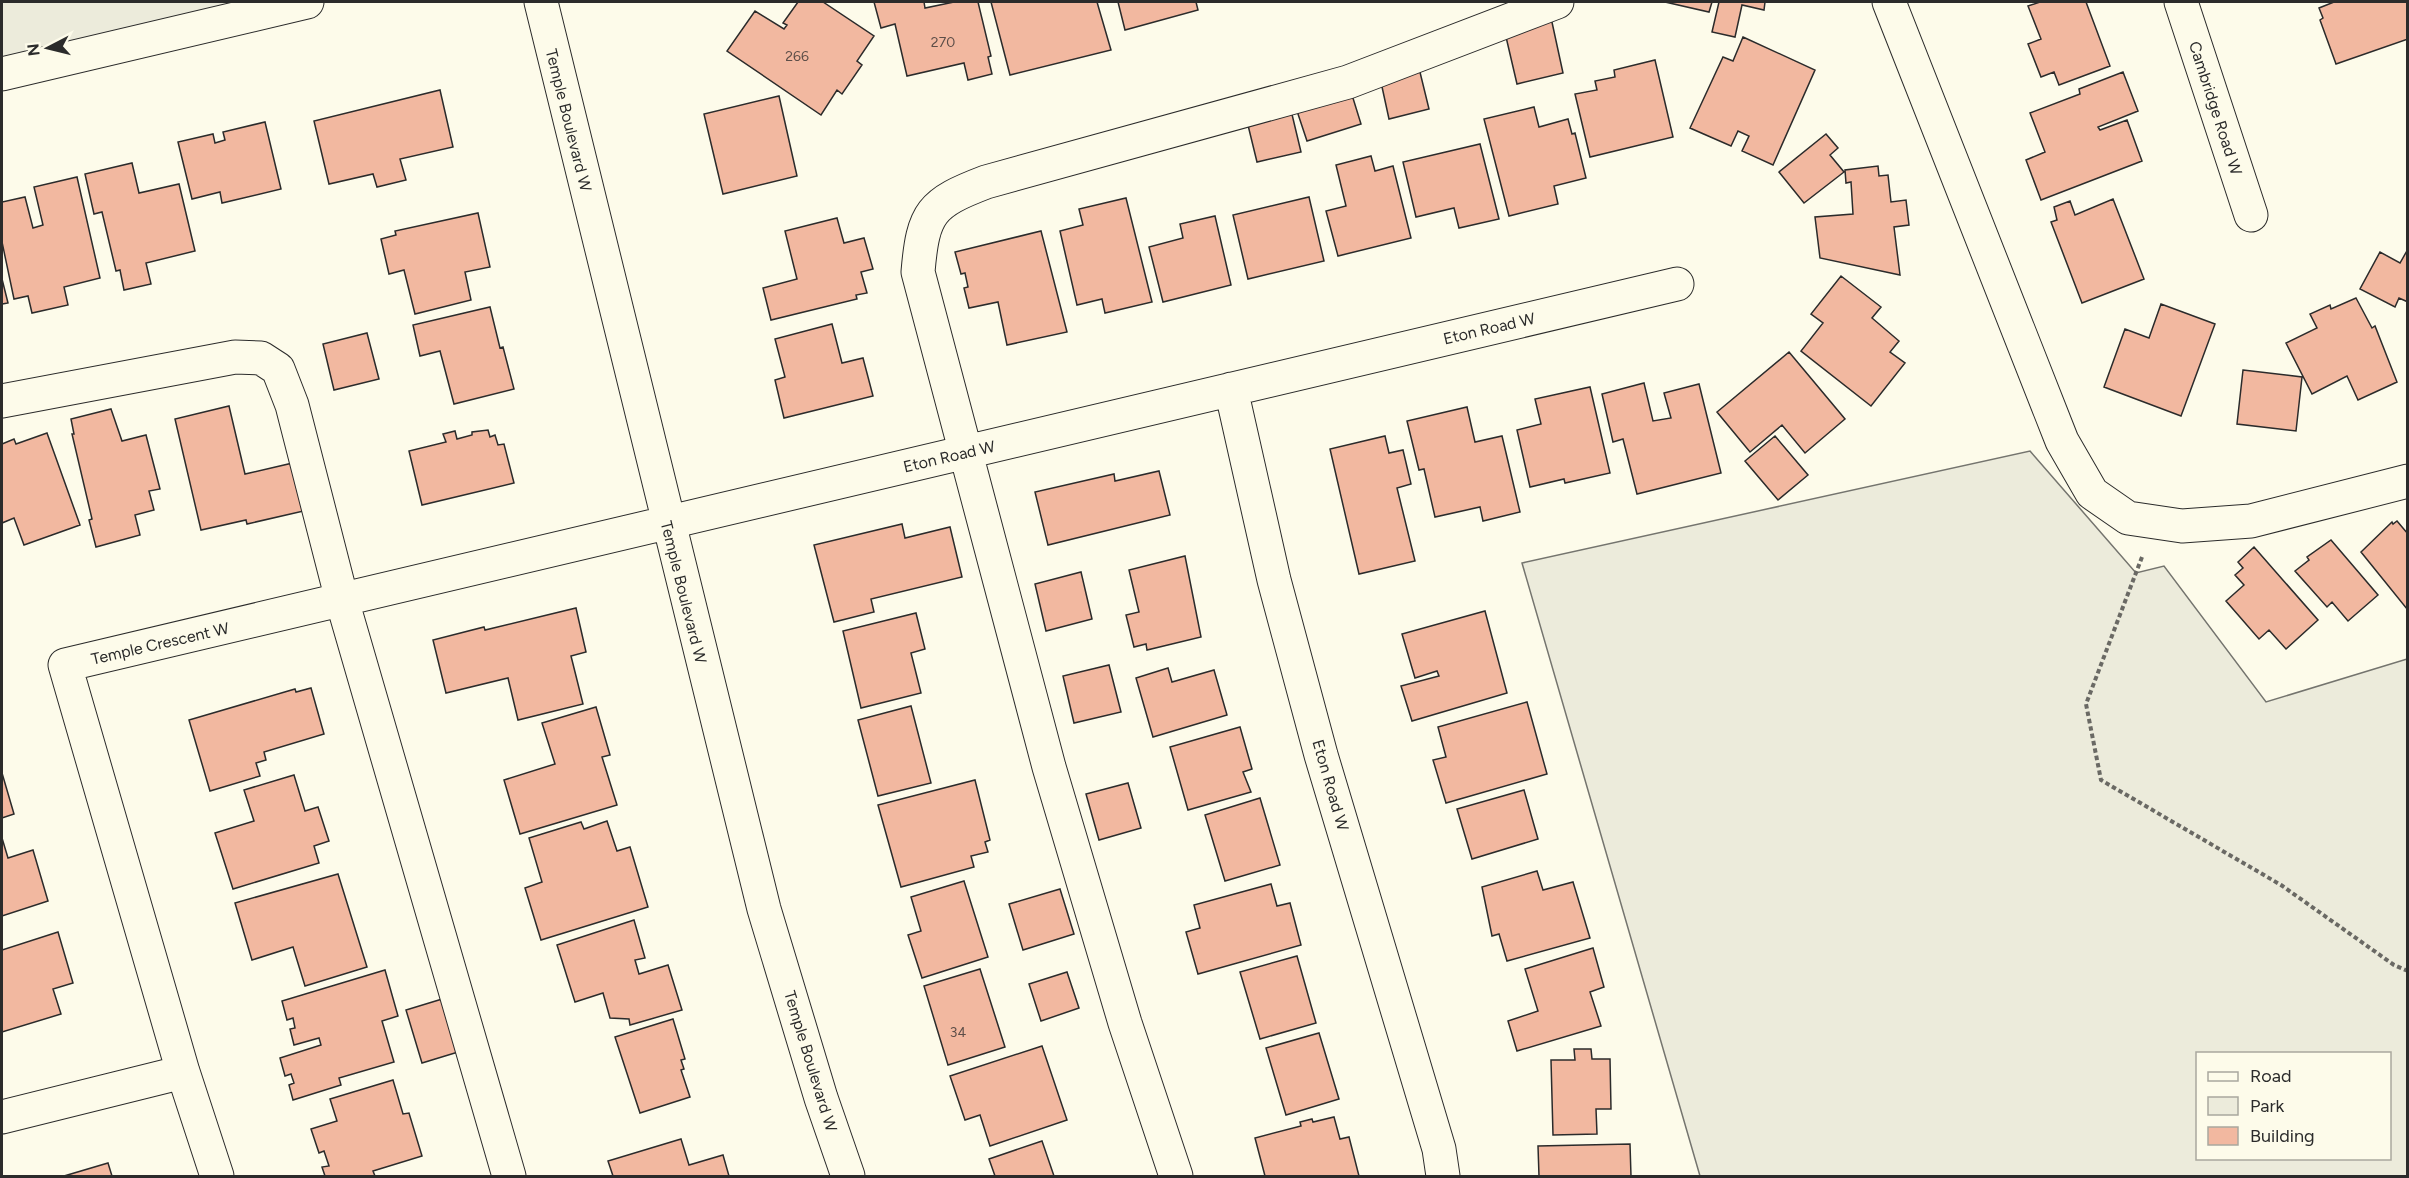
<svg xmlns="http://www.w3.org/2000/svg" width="2409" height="1178" font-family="Figtree,sans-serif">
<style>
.green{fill:#ecebdb;stroke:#74746e;stroke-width:1.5;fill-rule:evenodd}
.building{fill:#f2b8a0;stroke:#2b2b2b;stroke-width:1.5}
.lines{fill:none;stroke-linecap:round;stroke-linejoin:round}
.minor-casing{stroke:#2b2b2b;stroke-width:35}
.path{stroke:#6a6964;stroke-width:4;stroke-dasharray:4.5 3;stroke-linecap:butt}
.minor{stroke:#fdfbea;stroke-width:33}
.labels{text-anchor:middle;stroke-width:4.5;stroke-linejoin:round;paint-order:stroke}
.number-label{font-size:14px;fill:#5d4e48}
.street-label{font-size:16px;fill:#2b2b2b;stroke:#fdfbea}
</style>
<rect width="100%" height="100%" fill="#fdfbea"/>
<path class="green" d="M2,2H307L2,74Z
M2030,451L2136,573L2164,566L2266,702L2407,659V1176H1700L1522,563ZM2198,1054H2390V1158H2198Z"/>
<path class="building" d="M798,2H823L874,36L857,61L862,65L842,94L837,90L821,115L727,51L755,11L784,29L787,25L783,23Z
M874,2H924L925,8L954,2H978L991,56L988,57L992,74L968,80L964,63L907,76L895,24L881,28Z
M991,2H1097L1111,50L1010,75Z
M1118,2H1196L1198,10L1125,30Z
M1665,2H1712L1709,12Z
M1719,2H1765L1764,10L1742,5L1735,37L1712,32Z
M2040,2H2086L2110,66L2059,85L2054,72L2041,77L2028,44L2041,39L2028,6Z
M2334,2H2408V39L2336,64L2320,20L2323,18L2319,8Z
M1550,13L1563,73L1517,84L1503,24Z
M1743,37L1815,70L1773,165L1742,151L1749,136L1738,131L1731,146L1690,128L1723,57L1733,61Z
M1655,60L1673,137L1590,157L1575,94L1597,90L1595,81L1615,77L1614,70Z
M1418,64L1429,109L1389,119L1379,73Z
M2123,72L2138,111L2098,127L2100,130L2127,120L2142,161L2041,200L2026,160L2045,152L2030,113L2080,94L2079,89Z
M1348,82L1361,124L1307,141L1293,99Z
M440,90L453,147L400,159L406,180L377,187L373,174L329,184L314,121Z
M779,96L797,176L723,194L704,114Z
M1290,106L1301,152L1257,162L1246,117Z
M1534,107L1539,127L1568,119L1572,134L1575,133L1586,178L1554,186L1558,204L1509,216L1484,119Z
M265,122L281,189L222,203L220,192L192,199L178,142L213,134L215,143L225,140L223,132Z
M1826,134L1838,148L1830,155L1844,172L1804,203L1779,172Z
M1480,144L1499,219L1459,228L1454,208L1416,217L1403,162Z
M1371,156L1375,171L1393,166L1411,238L1338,256L1326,211L1346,206L1336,165Z
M132,163L139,193L179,184L195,251L146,263L151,284L124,290L120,270L116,271L102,212L94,214L85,174Z
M1878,166L1879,176L1888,175L1891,202L1906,200L1909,225L1894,227L1900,275L1820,258L1815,217L1853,214L1851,182L1846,183L1845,170Z
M77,177L100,278L64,287L68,305L32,313L28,296L14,299L2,242V202L25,197L33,228L43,225L34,187Z
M1309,197L1324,261L1248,279L1233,215Z
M1126,198L1152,302L1105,313L1102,299L1077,305L1060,231L1083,225L1079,209Z
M2113,199L2144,279L2082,303L2051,222L2057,220L2054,207L2070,201L2075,215Z
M478,213L490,267L465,272L471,300L415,314L404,270L389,274L381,239L396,235L395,231Z
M1215,216L1231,285L1163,302L1149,247L1183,238L1180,224Z
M837,218L844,243L864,238L873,269L861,272L867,293L856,295L857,299L771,320L763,288L797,279L785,231Z
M1041,231L1067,332L1007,345L998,302L969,308L964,288L968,287L965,273L961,274L955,252Z
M2408,249V302L2399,298L2395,307L2360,289L2380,252L2400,263Z
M1841,276L1881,307L1872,318L1899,341L1890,352L1905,363L1871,406L1801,351L1823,323L1811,314Z
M2,279L8,303L2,304Z
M2356,298L2372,328L2375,326L2397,382L2358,400L2347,376L2312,394L2286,343L2317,328L2310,314L2330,305L2331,309Z
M2161,304L2215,324L2181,416L2104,387L2125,329L2149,338Z
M490,307L500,348L503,347L514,389L454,404L440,351L420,356L413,325Z
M832,324L842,363L863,358L873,396L784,418L775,380L785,377L775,339Z
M367,333L379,379L334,390L323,344Z
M1789,352L1845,419L1805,453L1782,425L1750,452L1717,412Z
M2243,370L2302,377L2296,431L2237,424Z
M1644,383L1653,421L1671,418L1664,393L1699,384L1721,473L1637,494L1623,439L1613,442L1602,394Z
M1590,387L1610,473L1565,483L1564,479L1530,487L1517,430L1541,424L1535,399Z
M229,406L245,474L297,462L308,510L247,524L246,520L201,530L175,419Z
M1467,407L1475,442L1502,436L1520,512L1483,521L1480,507L1435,517L1424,469L1419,470L1407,421Z
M111,409L122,441L146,435L160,489L149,491L154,510L135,515L140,535L96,547L89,520L92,519L72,434H74L71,419Z
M488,430L490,437L495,435L498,445L504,444L514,483L422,505L409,451L446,442L443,434L455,431L457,439L472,435V432Z
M47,433L80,525L24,545L14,518L2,523V444L14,439L16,444Z
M1385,436L1389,453L1403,450L1411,484L1397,488L1415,561L1359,574L1330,449Z
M1775,436L1808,475L1778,500L1745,461Z
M1159,471L1170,515L1048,545L1035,492L1114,474L1115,481Z
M2397,521L2408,534L2407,609L2361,552L2392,522L2393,524Z
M902,524L905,538L950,527L962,577L871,599L874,612L834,622L814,545Z
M2331,540L2378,595L2348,621L2332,602L2327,607L2295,571L2309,560L2307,557Z
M2254,547L2318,620L2286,649L2269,630L2259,639L2226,601L2244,585L2235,575L2243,568L2238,562Z
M1185,556L1201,637L1147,650L1146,644L1134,647L1126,615L1139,612L1129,570Z
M1081,572L1092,619L1046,631L1035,584Z
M576,608L586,652L571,656L583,704L518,720L508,678L446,693L433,640L484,627L485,630Z
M1485,611L1507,693L1412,721L1401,686L1439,676L1437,671L1415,678L1402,634Z
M916,613L925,649L911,653L921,693L861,708L843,631Z
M1109,665L1121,712L1074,723L1063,676Z
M1168,668L1172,682L1214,670L1227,715L1153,737L1136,678Z
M311,688L324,734L264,752L266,760L256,763L260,776L210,791L189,720L295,689L296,692Z
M1527,702L1547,774L1446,803L1433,760L1446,757L1438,727Z
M911,706L931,783L878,796L858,720Z
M596,707L610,755L602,757L617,805L520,834L504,780L555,764L542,723Z
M1240,727L1252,769L1243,772L1251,792L1188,810L1170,747Z
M2,773L14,814L2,818Z
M294,775L305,811L318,807L329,841L314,846L319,863L233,889L215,833L254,821L244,790Z
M975,780L990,840L985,842L988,852L971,856L974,867L901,887L878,805Z
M1128,783L1141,828L1099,840L1086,794Z
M1524,790L1538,839L1472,859L1457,809Z
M1260,798L1280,865L1225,881L1205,815Z
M607,821L617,851L630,847L648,907L541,940L525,888L542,882L529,838L581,822L584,829Z
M2,838L8,858L33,850L48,901L2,916Z
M1537,871L1543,890L1573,882L1590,938L1507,961L1499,934L1492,936L1482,887Z
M338,874L367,967L305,986L293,947L252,960L235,903Z
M964,881L988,957L922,978L908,935L921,931L911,897Z
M1271,884L1277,906L1290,903L1301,945L1198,974L1186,932L1200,928L1194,905Z
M1060,889L1074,934L1023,950L1009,904Z
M634,920L645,958L635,960L639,974L668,965L682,1010L630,1025L629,1019L610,1018L603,993L575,1002L557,945Z
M58,932L73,983L53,989L61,1014L2,1032V950Z
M1593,948L1604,987L1590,992L1601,1026L1517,1051L1508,1021L1538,1011L1525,969Z
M1297,956L1316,1023L1260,1039L1240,972Z
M980,969L1005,1047L948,1065L924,986Z
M385,970L398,1016L382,1021L394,1062L339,1078L341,1085L293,1100L289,1085L294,1083L291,1074L285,1076L280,1058L321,1045L319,1038L294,1045L290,1029L295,1028L293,1018L287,1020L282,1001Z
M1067,972L1079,1008L1041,1021L1029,984Z
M452,996L468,1049L422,1063L406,1010Z
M673,1019L685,1059L681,1060L684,1069L681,1070L690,1097L640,1113L615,1037Z
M1319,1033L1339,1099L1286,1115L1266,1048Z
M1042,1046L1067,1120L990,1146L980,1115L965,1120L950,1076Z
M1574,1049H1591L1592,1059H1610L1611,1109H1596L1597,1134L1553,1135L1551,1060H1575Z
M393,1080L403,1114L409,1113L422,1156L373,1171L375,1176H325L322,1167L329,1166L324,1151L319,1153L311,1129L337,1121L330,1099Z
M1334,1117L1340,1139L1349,1137L1359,1176H1265L1255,1138L1301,1126L1300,1122L1312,1119L1313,1122Z
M681,1139L689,1165L723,1155L729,1176H613L608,1161Z
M1042,1141L1054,1176H995L989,1159Z
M1630,1144L1631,1176H1539L1538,1146Z
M108,1163L112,1176H64Z"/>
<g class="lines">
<g class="minor-casing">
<path id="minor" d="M541,2L764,909L821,1098L848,1176
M1889,2L2062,441L2092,493L2128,518L2182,526L2251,521L2408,481
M2181,2L2251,215
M2,74L307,2
M1231,389L1274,580L1321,755L1439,1149L1443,1176
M2,401L235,357L261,358L278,369L292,405L342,600L509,1176
M2,1117L183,1072
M217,1176L183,1072L65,665L1677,284
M1176,1176L1125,1023L1049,767L918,272C923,212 931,203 986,182L1348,82L1557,2"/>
</g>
<path class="path" d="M2142,557L2086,704L2101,780L2281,885L2394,965L2408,971"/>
<use href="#minor" class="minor"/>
</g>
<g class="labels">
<g class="number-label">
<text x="943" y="47">270</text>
<text x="797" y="61">266</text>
<text x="958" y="1037">34</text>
</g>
<g class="street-label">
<text transform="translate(2216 108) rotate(72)" y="6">Cambridge Road W</text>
<text transform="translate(569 120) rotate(76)" y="6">Temple Boulevard W</text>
<text transform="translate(1489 328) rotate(-13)" y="6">Eton Road W</text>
<text transform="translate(949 456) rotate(-13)" y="6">Eton Road W</text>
<text transform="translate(684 592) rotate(76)" y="6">Temple Boulevard W</text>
<text transform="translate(160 643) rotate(-13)" y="6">Temple Crescent W</text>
<text transform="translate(1331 785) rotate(74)" y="6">Eton Road W</text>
<text transform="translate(811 1061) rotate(73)" y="6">Temple Boulevard W</text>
</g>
</g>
<rect width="2409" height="1178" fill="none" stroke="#2b2b2b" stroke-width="6"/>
<rect x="2196" y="1052" width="195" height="108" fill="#fdfbea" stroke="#a9a89e" stroke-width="1.5"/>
<rect x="2208" y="1072" width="30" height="9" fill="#fdfbea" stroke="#a9a89e" stroke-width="1.5"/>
<text x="2250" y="1082" font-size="18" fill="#2b2b2b">Road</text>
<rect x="2208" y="1097" width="30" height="18" fill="#ecebdb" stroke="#a9a89e" stroke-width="1.5"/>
<text x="2250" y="1112" font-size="18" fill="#2b2b2b">Park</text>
<rect x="2208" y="1127" width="30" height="18" fill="#f2b8a0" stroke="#a9a89e" stroke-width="1.5"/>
<text x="2250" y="1142" font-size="18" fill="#2b2b2b">Building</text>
<g transform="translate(48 48) rotate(263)" stroke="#fdfbea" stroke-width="4.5" paint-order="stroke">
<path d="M0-4.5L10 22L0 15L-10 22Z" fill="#2b2b2b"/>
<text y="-9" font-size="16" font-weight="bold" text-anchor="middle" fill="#2b2b2b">N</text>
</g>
</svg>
